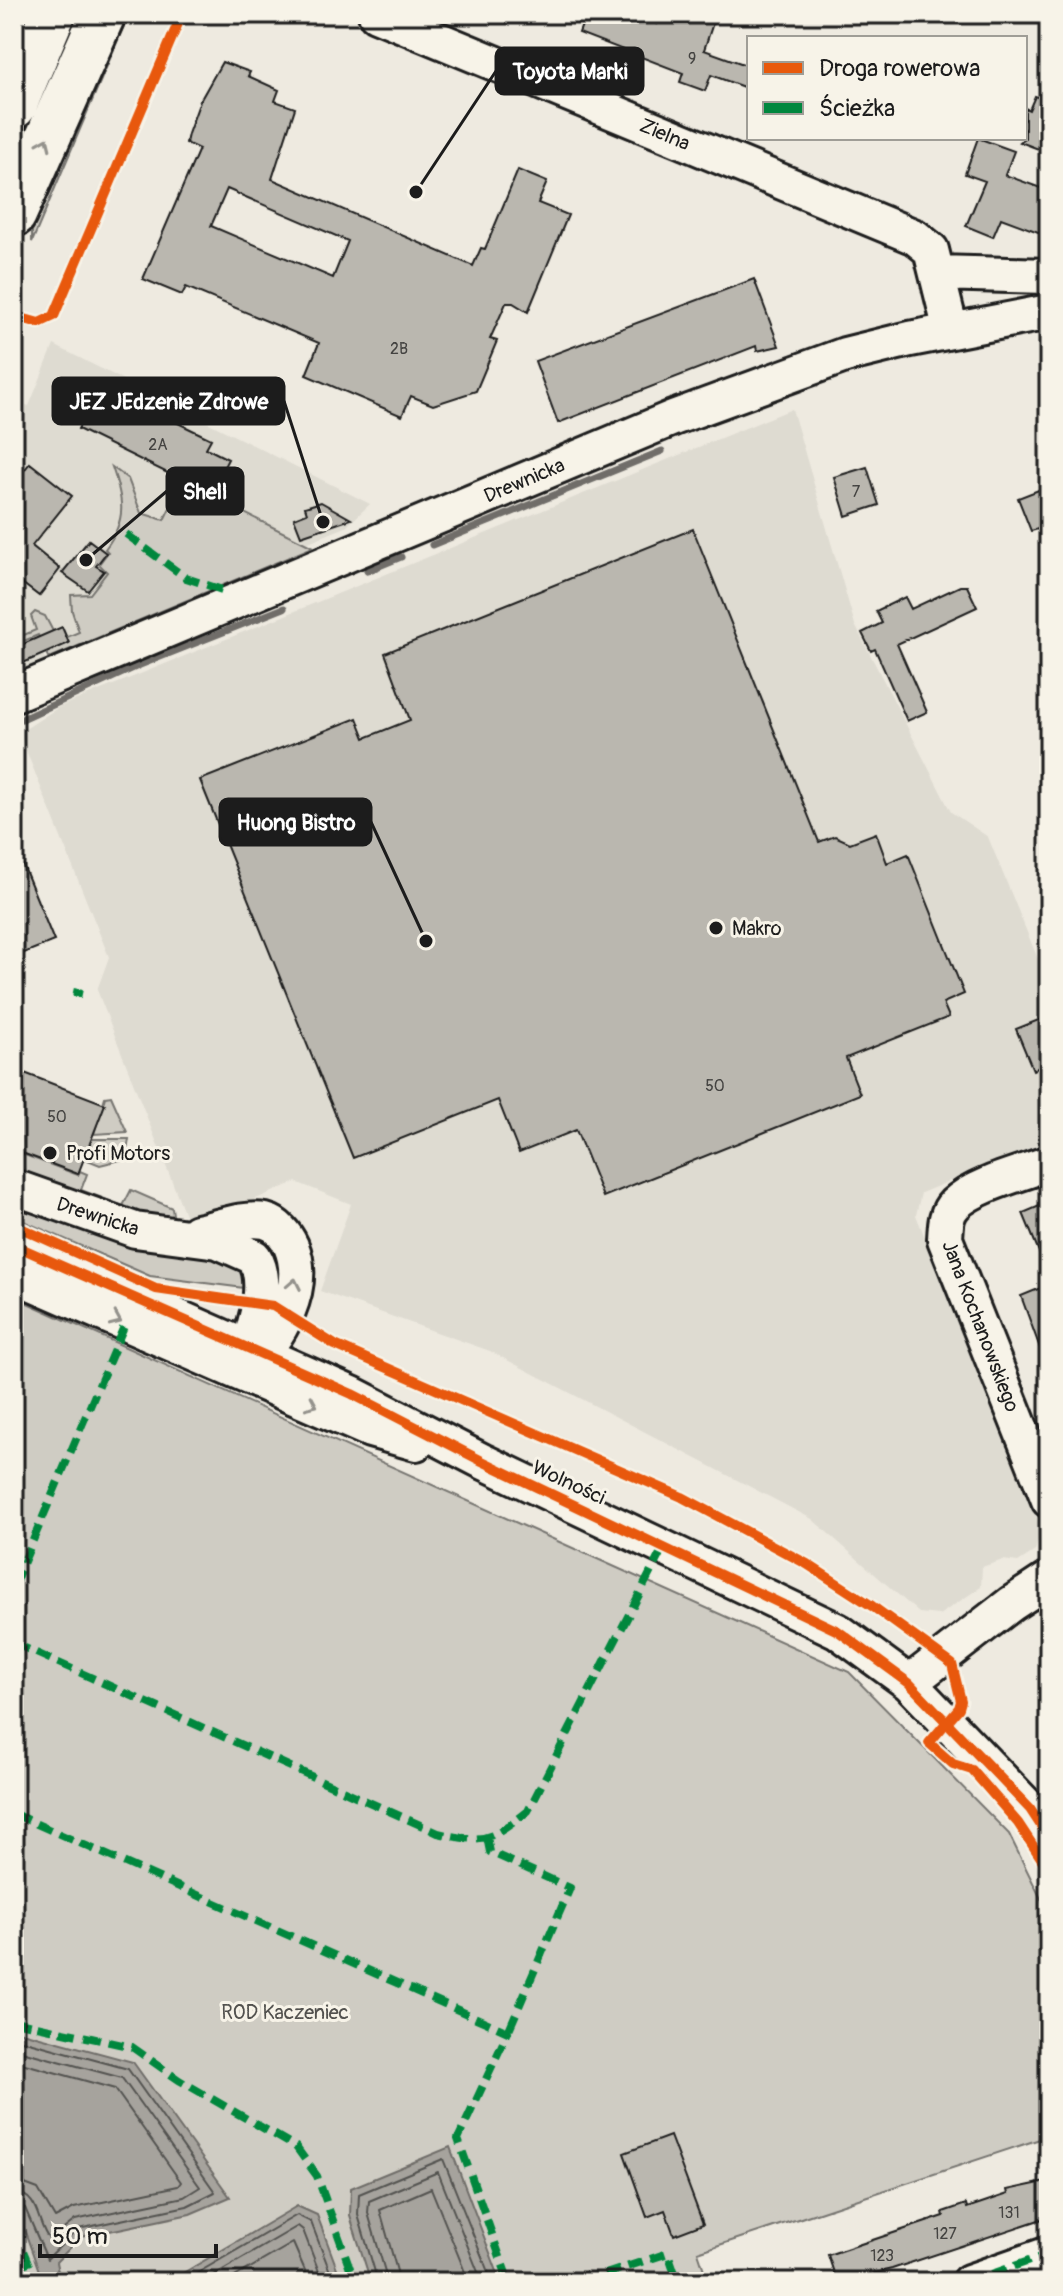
<svg xmlns="http://www.w3.org/2000/svg" width="1063" height="2296" font-family="Pangolin,sans-serif">
<style>
.built{fill:#dedbd1}
.green{fill:#cfccc3;stroke:#767470;stroke-width:2}
.water{fill:#a6a39d;stroke:#6f6d69;stroke-width:2}
.lines{fill:none;stroke-linecap:round;stroke-linejoin:round}
.shore{stroke:#535250;stroke-width:2}
.stream{stroke:#6f6d69;stroke-width:7}
.building{fill:#bab7af;stroke:#1c1c1c;stroke-width:2;fill-rule:evenodd}
.minor-casing{stroke:#1c1c1c;stroke-width:40}
.major-casing{stroke:#1c1c1c;stroke-width:50}
.minor{stroke:#f7f3e8;stroke-width:34}
.major{stroke:#f7f3e8;stroke-width:44}
.quiet{stroke:#00873e;stroke-width:8;stroke-dasharray:16 8;stroke-linecap:butt}
.cycleway-casing{stroke:#f7f3e8;stroke-width:15}
.cycleway{stroke:#e8590c;stroke-width:10}
.oneway{stroke:#94928c}
.poi-dot{fill:#1c1c1c;stroke:#f7f3e8;stroke-width:3}
.labels{text-anchor:middle;stroke-width:6;stroke-linejoin:round;paint-order:stroke}
.number-label{font-size:16px;fill:#444341}
.street-label{font-size:20px;fill:#1c1c1c;stroke:#f7f3e8}
.poi-label{font-size:20px;fill:#1c1c1c;stroke:#f7f3e8;text-anchor:start}
.park-label{font-size:20px;fill:#52514e;stroke:#f7f3e8}
.leader{fill:none;stroke:#1c1c1c;stroke-width:3}
.callout-dot{fill:#1c1c1c;stroke:#f7f3e8;stroke-width:3}
.callout{fill:#1c1c1c;stroke:#1c1c1c;stroke-width:3}
.callout-label{font-size:22px;text-anchor:middle;font-weight:bold;fill:#fff}
</style>
<rect width="100%" height="100%" fill="#eeeae0"/>
<filter id="ink" filterUnits="userSpaceOnUse"><feTurbulence type="fractalNoise" baseFrequency=".0125" numOctaves="2"/><feDisplacementMap in="SourceGraphic" scale="16" xChannelSelector="R" yChannelSelector="G"/><feConvolveMatrix kernelMatrix="1 2 1 2 8 2 1 2 1" color-interpolation-filters="sRGB"/></filter>
<g filter="url(#ink)">
<path class="built" d="M54,345L370,504L346,527L41,649L45,659L14,673V401L29,406Z
M792,409L855,625L951,812L988,837L1049,986V1140L921,1193L916,1215L1041,1529L1035,1551L1018,1562L1003,1560L982,1567L981,1587L939,1615L919,1613L812,1519L490,1351L320,1291L351,1204L296,1182L237,1207L186,1217L97,990L109,957L19,733L59,707Z"/>
<path class="green" d="M68,14H81L14,174V141Z
M123,14H129L32,242V231Z
M112,467L128,479L141,513L164,520L180,487L218,500L313,547L52,657H48L38,635L14,645V639L36,630L31,616L35,612L45,616L58,641L79,632L72,611L71,595L90,594L107,572L99,564L108,552L105,549C128,519 123,499 112,467Z
M111,1096L127,1132L94,1134L105,1097Z
M92,1139H129L127,1151L120,1160L100,1165L85,1159Z
M14,1151L78,1175L80,1171L87,1174L81,1190L123,1206L131,1190L172,1208L174,1222L154,1221L14,1175Z
M14,1201L241,1261L252,1289L150,1276L14,1217Z
M14,1297L849,1672L1009,1834L1049,1915V2136L698,2252L708,2282H14Z"/>
<path class="water" d="M14,2030L133,2062L230,2197L190,2214L81,2237L56,2262L60,2282H43L14,2201Z
M450,2147L501,2282H371L350,2216L351,2188Z
M297,2206L317,2215L342,2282H168Z"/>
<g class="lines">
<path class="shore" d="M14,2038L128,2069L215,2192L187,2206L78,2229L47,2259L25,2208L14,2202
M14,2049L122,2078L200,2187L184,2197L75,2220L50,2240C36,2225 41,2195 14,2192
M14,2061L115,2089L181,2182L178,2186L74,2208L55,2218L38,2189L14,2180
M182,2282L297,2215L311,2222L334,2282
M202,2282L298,2226L303,2230L323,2282
M226,2282L293,2243L310,2282
M378,2282L358,2215L359,2194L443,2159L492,2282
M388,2282L368,2213L369,2201L438,2172L482,2282
M400,2282L380,2210L431,2188L469,2282"/>
<path class="stream" d="M432,545L662,451
M367,571L401,557
M22,719L140,665L284,608"/>
</g>
<path class="building" d="M586,14H632L657,24L661,14H716L704,50L749,66V89L711,75L705,91L680,82L683,73L579,33Z
M222,62L250,72L248,76L279,90L275,101L295,108L272,179L473,266L481,248L485,249L518,170L547,182L538,203L568,215L528,312L513,303H506L490,339L497,341L476,391L433,405L411,396L402,416L306,375L319,343L186,287L182,295L143,279L199,149L186,143L188,134L200,101ZM227,189L348,241L333,278L211,226Z
M1035,96L1049,101V153L1020,142L1025,138V108L1029,110Z
M978,138L1014,151L1005,175L1049,191V236L1001,218L993,237L966,226L985,181L965,174Z
M754,279L779,346L757,351L756,346L558,423L535,361Z
M112,391L211,439L206,448L228,459L210,494L78,429L95,394L107,400Z
M30,463L72,496L32,546L60,569L39,596L14,577V483Z
M867,467L879,505L846,516L834,477Z
M1049,486V526L1031,531L1018,498Z
M321,502L351,519L301,536L294,518L307,513L305,507Z
M693,529L819,842L835,836L850,843L876,833L887,863L908,854L964,994L943,1003L949,1017L846,1058L860,1094L603,1197L576,1130L519,1153L498,1100L353,1158L200,780L357,718L365,738L410,720L385,653Z
M89,540L106,553L96,566L104,571L88,591L62,573Z
M960,586H967L977,607L897,644L927,712L907,721L875,649L871,651L862,633L882,623L876,611L905,597L911,609Z
M62,627L69,643L14,667V648Z
M14,843L54,941L14,957Z
M1041,1019L1049,1038V1063L1033,1070L1016,1029Z
M14,1069L105,1104L78,1174L14,1150Z
M1049,1202V1274H1048L1023,1213Z
M1043,1287L1049,1301L1048,1370L1021,1296Z
M670,2136L703,2224L674,2235L665,2210L647,2217L624,2153Z
M1049,2181V2214L1042,2219L892,2269L837,2282L828,2255L944,2216L943,2212L966,2204L967,2208L1008,2194L1007,2190Z"/>
<g class="lines">
<g class="minor-casing">
<path id="minor" d="M376,14L915,237L931,250L951,331
M937,273L1049,276
M14,694L673,418L845,355L910,339L1049,312
M1049,1163C1023,1173 974,1185 955,1204C945,1214 946,1226 945,1239L1049,1500
M14,1187L135,1230L218,1241L254,1257C273,1287 250,1336 242,1368
M197,1232C217,1228 244,1217 265,1221C277,1224 286,1235 291,1246C308,1287 280,1340 247,1366
M14,1245L352,1394L482,1461L838,1631L909,1683L1030,1809L1049,1838
M14,1275L370,1430L416,1443
M909,1683L1011,1604L1049,1579
M969,2282L1049,2254"/>
</g>
<g class="major-casing">
<path id="major" d="M14,106L53,14
M14,214L103,14"/>
</g>
<use href="#minor" class="minor"/>
<use href="#major" class="major"/>
<path class="quiet" d="M126,534L186,578L222,590
M73,992L82,994
M14,1585L125,1324
M14,1643L438,1833C484,1844 492,1840 528,1811L664,1546
M14,1814L508,2032L458,2139L509,2282
M487,1837L490,1852L570,1888L508,2032
M14,2021L132,2047L179,2080L296,2147L317,2176L355,2282
M14,2229L36,2282
M582,2282L668,2253L678,2282
M969,2282L1049,2254"/>
<g class="cycleway-casing">
<path id="cycleway" d="M14,316L39,323L54,316L182,14
M14,1225L156,1289L273,1306L335,1345L682,1497L807,1564L872,1606L952,1664L961,1701L959,1708L929,1743L953,1764L972,1770L1018,1823L1049,1870
M14,1245L352,1394L482,1461L838,1631L909,1683L1030,1809L1049,1838"/>
</g>
<use href="#cycleway" class="cycleway"/>
</g>
<defs><path id="oneway-chevron" d="M-2-3.5L2.5 0L-2 3.5" fill="none" stroke-width="1.6" stroke-linecap="round" stroke-linejoin="round" transform="scale(2)"/></defs>
<g class="oneway">
<use href="#oneway-chevron" transform="translate(45 143) rotate(-66)"/>
<use href="#oneway-chevron" transform="translate(294 1284) rotate(-79)"/>
<use href="#oneway-chevron" transform="translate(116 1320) rotate(24)"/>
<use href="#oneway-chevron" transform="translate(312 1404) rotate(24)"/>
</g>
</g>
<g class="poi-dot">
<circle cx="716" cy="928" r="8"/>
<circle cx="50" cy="1153" r="8"/>
</g>
<g class="labels">
<g class="number-label">
<text x="692" y="64">9</text>
<text x="399" y="354">2B</text>
<text x="158" y="450">2A</text>
<text x="856" y="497">7</text>
<text x="715" y="1091">50</text>
<text x="57" y="1122">50</text>
<text x="1009" y="2218">131</text>
<text x="945" y="2239">127</text>
<text x="882" y="2261">123</text>
</g>
<g class="street-label">
<text transform="translate(665 134) rotate(23)" y="7">Zielna</text>
<text transform="translate(524 480) rotate(-23)" y="7">Drewnicka</text>
<text transform="translate(98 1216) rotate(18)" y="7">Drewnicka</text>
<text transform="translate(981 1326) rotate(69)" y="7">Jana Kochanowskiego</text>
<text transform="translate(569 1482) rotate(25)" y="7">Wolności</text>
</g>
<g class="poi-label">
<text x="732" y="935">Makro</text>
<text x="66" y="1160">Profi Motors</text>
</g>
<g class="park-label">
<text x="285" y="2019">ROD Kaczeniec</text>
</g>
</g>
<path class="leader" d="M416 192L496 71M323 522L284 401M86 560L167 491M426 941L371 822"/>
<g class="callout-dot">
<circle cx="416" cy="192" r="8"/>
<circle cx="323" cy="522" r="8"/>
<circle cx="86" cy="560" r="8"/>
<circle cx="426" cy="941" r="8"/>
</g>
<g class="callout">
<rect x="496" y="48" width="147" height="46" rx="8"/>
<rect x="53" y="378" width="231" height="46" rx="8"/>
<rect x="167" y="468" width="76" height="46" rx="8"/>
<rect x="220" y="799" width="151" height="46" rx="8"/>
</g>
<g class="callout-label">
<text x="570" y="79">Toyota Marki</text>
<text x="169" y="409">JEZ JEdzenie Zdrowe</text>
<text x="205" y="499">Shell</text>
<text x="296" y="830">Huong Bistro</text>
</g>
<rect width="1063" height="2296" fill="none" stroke="#f7f3e8" stroke-width="48"/>
<rect x="24" y="24" width="1015" height="2248" fill="none" stroke="#1c1c1c" stroke-width="3" filter="url(#ink)"/>
<rect x="747" y="36" width="280" height="104" fill="#f7f3e8" stroke="#9f9d96" stroke-width="2"/>
<rect x="763" y="62" width="40" height="12" fill="#e8590c" stroke="#9f9d96" stroke-width="2"/>
<text x="819" y="76" font-size="24" fill="#1c1c1c">Droga rowerowa</text>
<rect x="763" y="102" width="40" height="12" fill="#00873e" stroke="#9f9d96" stroke-width="2"/>
<text x="819" y="116" font-size="24" fill="#1c1c1c">Ścieżka</text>
<path d="M40 2244v12h176v-12" fill="none" stroke="#1c1c1c" stroke-width="4"/>
<text x="52" y="2244" font-size="24" fill="#1c1c1c" stroke="#f7f3e8" stroke-width="6" paint-order="stroke">50 m</text>
</svg>
